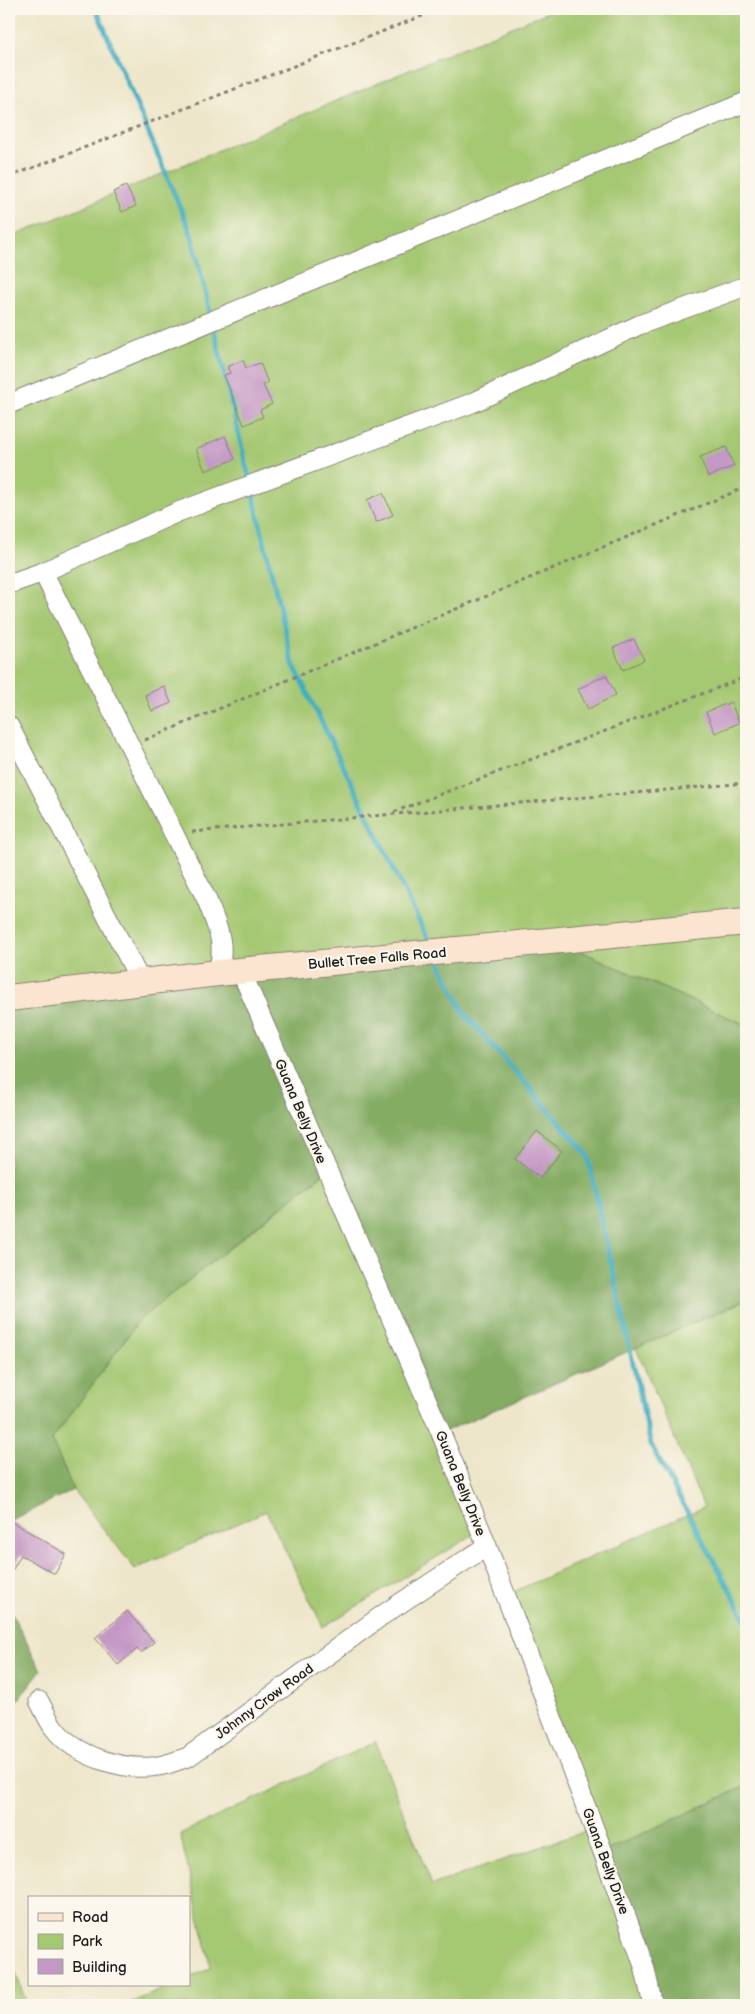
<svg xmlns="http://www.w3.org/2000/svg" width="755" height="2014" font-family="'Balsamiq Sans',sans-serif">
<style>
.green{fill:#a5c872;stroke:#607247}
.forest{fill:#84ac64;stroke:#506440}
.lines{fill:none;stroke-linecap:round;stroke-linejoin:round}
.stream{stroke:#42adc0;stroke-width:5}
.building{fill:#c498c5}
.minor-casing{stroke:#858173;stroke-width:21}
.secondary-casing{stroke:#858173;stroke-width:28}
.path{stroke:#858173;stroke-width:3;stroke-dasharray:4 4;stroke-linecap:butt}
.minor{stroke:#fff;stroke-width:19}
.secondary{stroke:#fce5d0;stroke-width:26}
.labels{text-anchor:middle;stroke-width:4.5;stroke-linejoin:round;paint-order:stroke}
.street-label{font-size:14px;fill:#1c1c1c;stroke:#fbf7ec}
</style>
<rect width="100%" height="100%" fill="#fbf7ec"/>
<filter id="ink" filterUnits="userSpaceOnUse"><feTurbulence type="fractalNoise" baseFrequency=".02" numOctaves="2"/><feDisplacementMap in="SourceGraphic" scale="10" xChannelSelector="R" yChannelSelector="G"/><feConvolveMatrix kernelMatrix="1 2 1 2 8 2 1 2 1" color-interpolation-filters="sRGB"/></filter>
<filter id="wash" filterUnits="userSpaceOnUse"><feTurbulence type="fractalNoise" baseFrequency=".0096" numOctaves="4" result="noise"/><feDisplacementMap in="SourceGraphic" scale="20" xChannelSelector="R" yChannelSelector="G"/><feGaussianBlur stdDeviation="1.12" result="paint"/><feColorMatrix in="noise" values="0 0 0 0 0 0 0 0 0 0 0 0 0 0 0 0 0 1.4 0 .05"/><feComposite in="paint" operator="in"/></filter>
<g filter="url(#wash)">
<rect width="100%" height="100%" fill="#eee6ca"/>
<path class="green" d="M555,9H740L746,22V1025L558,941L9,998V238Z
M327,1171L481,1530L323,1627L266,1511L135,1569L73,1490L52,1440L140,1319Z
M746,1300V1786L603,1852L653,2005H126L172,1985H189V1978L211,1968L180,1834L376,1742L432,1885L594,1828L506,1595L704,1507L636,1348Z
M9,1953L27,2005H9Z"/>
<path class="forest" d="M558,941L746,1025V1300L441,1433L326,1171L140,1319L52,1440L73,1490L9,1521V998Z
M9,1608L41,1670L9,1712Z
M746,1786V2005H653L603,1852Z"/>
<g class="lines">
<path class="stream" d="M96,9L191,233L211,316
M213,325L293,664L431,945
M438,959L464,1013L587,1154L651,1445L746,1620"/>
</g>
<g id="blocks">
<path class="building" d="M126,186L136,206L122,212L113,192Z
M243,360L246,368L260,363L268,383L263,385L272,404L260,410L263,417L244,425L224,375L230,373L227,367Z
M225,436L235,459L205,471L196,449Z
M726,447L734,466L708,477L700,457Z
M383,493L393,515L376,522L367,500Z
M634,639L644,660L623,670L613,648Z
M606,675L616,695L588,709L578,689Z
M164,686L171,703L152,711L145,695Z
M731,702L739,723L715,733L706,712Z
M537,1131L562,1151L540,1178L515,1159Z
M9,1520L66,1554L55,1574L21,1555L9,1576Z
M127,1611L154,1642L141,1653L137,1649L118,1665L95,1638Z"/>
</g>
</g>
<g filter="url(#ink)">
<use href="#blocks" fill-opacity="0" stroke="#858173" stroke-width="1"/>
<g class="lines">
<g class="minor-casing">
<path id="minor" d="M9,404L746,102
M43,572L207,900C218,929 226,942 218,973
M9,584L43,572L178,512L472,403L639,325L746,286
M9,726L141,982
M241,971L441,1433L487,1546L603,1852L644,1966L653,2005
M39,1701C44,1710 48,1720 54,1728C75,1756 124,1772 158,1766C168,1765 178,1760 188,1757L384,1614L487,1546"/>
</g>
<g class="secondary-casing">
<path id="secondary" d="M9,998L218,973L746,922"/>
</g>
<path class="path" d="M9,177L440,9
M145,740L746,487
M394,812L746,677
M192,832L746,783"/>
<use href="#minor" class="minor"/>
<use href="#secondary" class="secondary"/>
</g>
</g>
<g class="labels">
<g class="street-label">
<text transform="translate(377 958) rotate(-5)" y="5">Bullet Tree Falls Road</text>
<text transform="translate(301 1111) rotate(67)" y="5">Guana Belly Drive</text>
<text transform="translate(461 1483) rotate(68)" y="5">Guana Belly Drive</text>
<text transform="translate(264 1701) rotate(-36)" y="5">Johnny Crow Road</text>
<text transform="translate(606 1861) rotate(70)" y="5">Guana Belly Drive</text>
</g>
</g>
<rect width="755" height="2014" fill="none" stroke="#fbf7ec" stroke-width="30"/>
<rect x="28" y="1896" width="162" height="90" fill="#fbf7ec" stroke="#a29f99"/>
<rect x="38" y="1913" width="25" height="8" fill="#fce5d0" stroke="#a29f99"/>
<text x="72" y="1922" font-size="15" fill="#1c1c1c">Road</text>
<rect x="38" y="1934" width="25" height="15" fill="#a5c872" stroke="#a29f99"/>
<text x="72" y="1946" font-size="15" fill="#1c1c1c">Park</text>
<rect x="38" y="1959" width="25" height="15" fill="#c498c5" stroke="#a29f99"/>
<text x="72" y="1972" font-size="15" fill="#1c1c1c">Building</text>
</svg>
